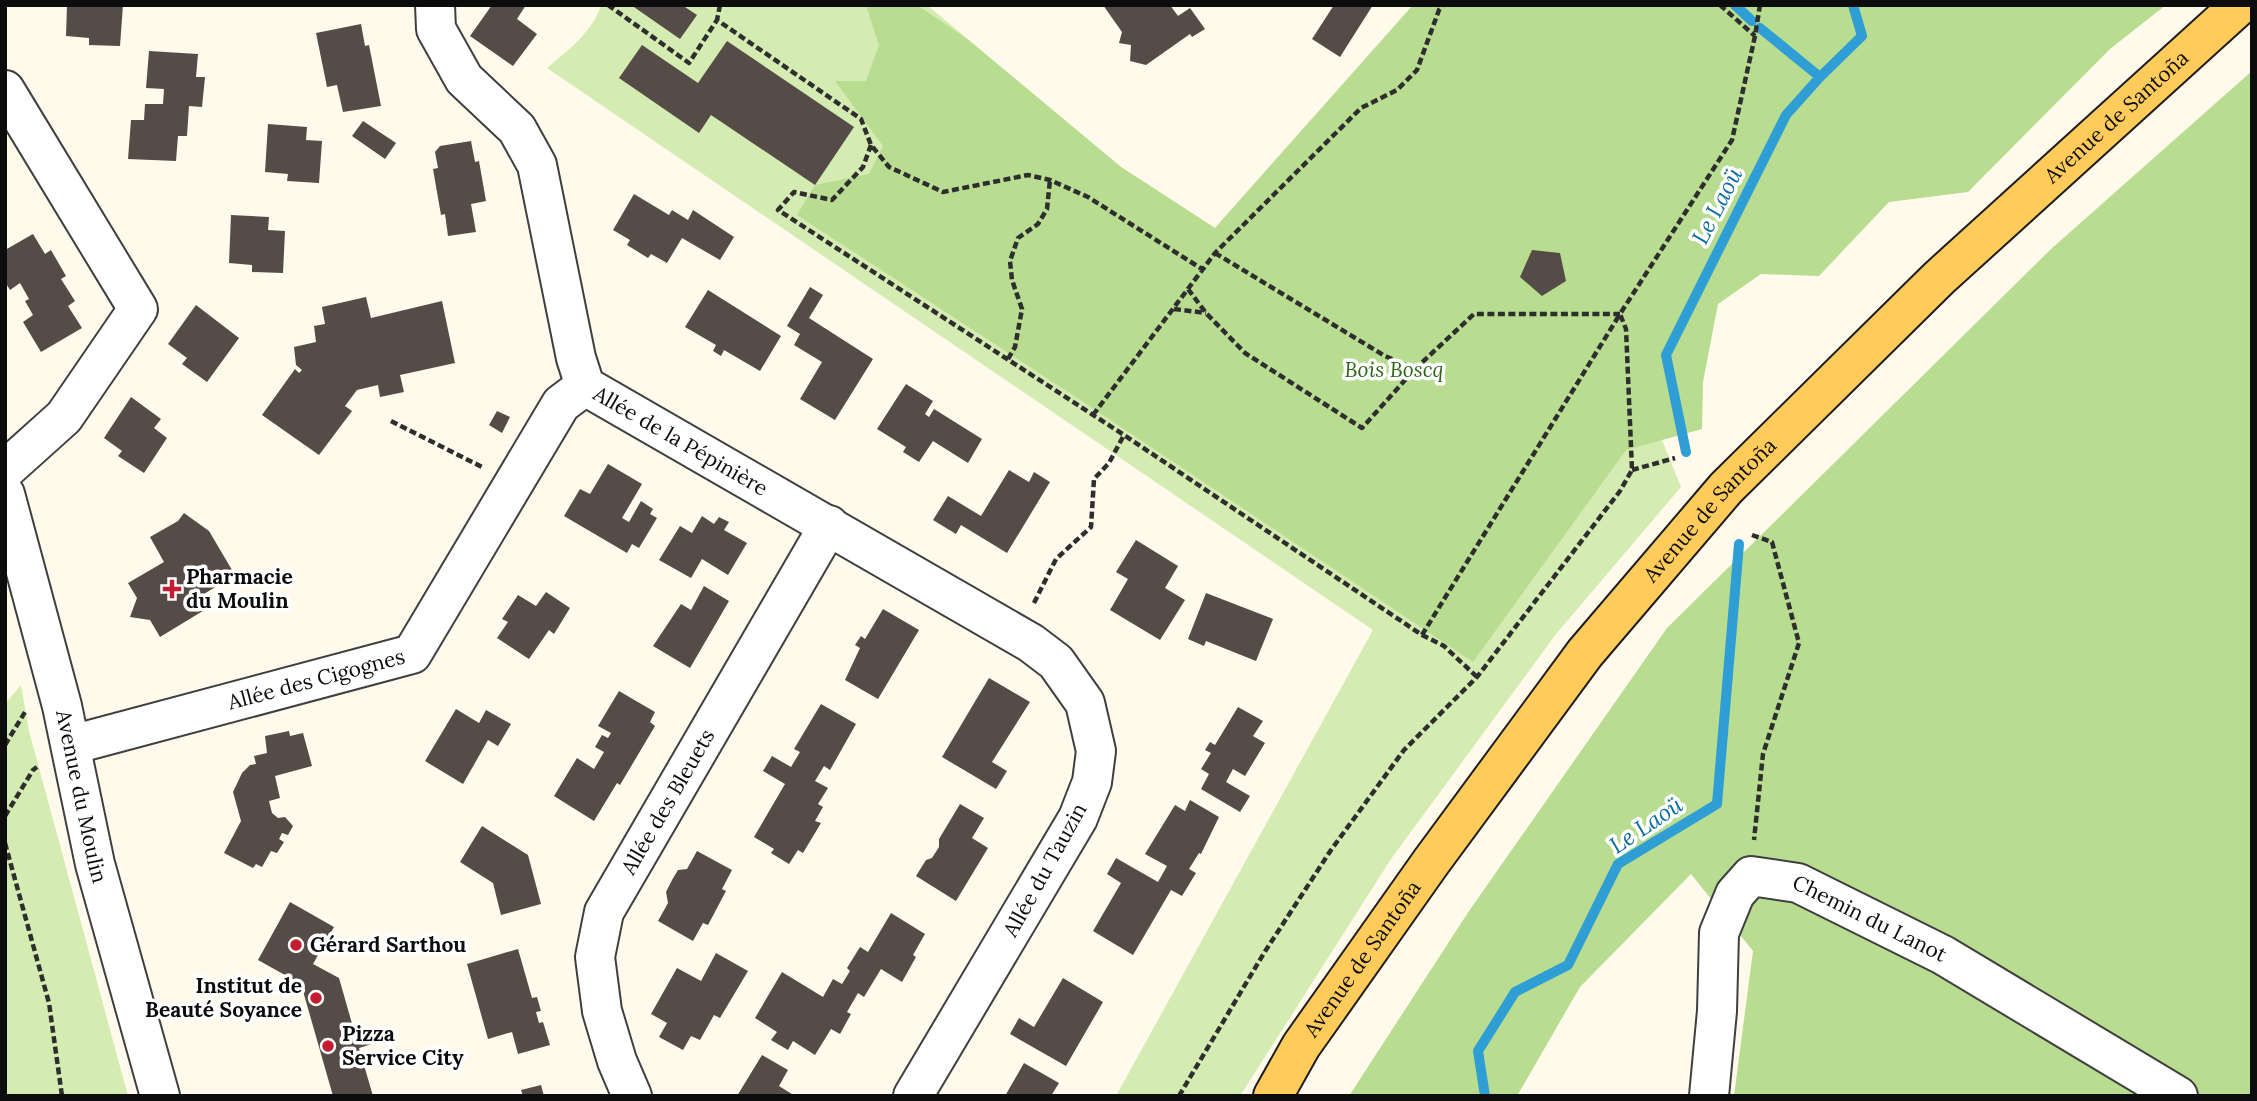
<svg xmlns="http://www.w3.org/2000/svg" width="2257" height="1101" font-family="Lora,serif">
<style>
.green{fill:#d4ebb2}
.forest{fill:#b8dd91}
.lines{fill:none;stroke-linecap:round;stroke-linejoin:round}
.stream{stroke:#2f9ed5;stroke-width:10}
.building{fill:#554c48}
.minor-casing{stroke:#3f3f3f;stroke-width:42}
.major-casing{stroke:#1d1d1d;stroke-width:42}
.path{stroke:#2e2e2e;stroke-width:4.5;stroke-dasharray:7 3.5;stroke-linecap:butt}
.minor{stroke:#fff;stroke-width:38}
.major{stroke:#ffcc5b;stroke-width:38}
.poi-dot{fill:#c41c30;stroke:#fff;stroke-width:2.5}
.labels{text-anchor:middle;stroke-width:7;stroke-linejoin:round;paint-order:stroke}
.street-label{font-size:21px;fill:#0c0c0c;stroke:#fff}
.park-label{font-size:21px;font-style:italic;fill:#2f6719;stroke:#fff}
.poi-label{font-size:21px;font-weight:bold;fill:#0c0c0c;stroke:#fff;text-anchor:start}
.water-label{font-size:23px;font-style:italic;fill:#0e6da5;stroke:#fff}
</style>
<rect width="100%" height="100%" fill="#fffaeb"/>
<path class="green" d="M601,5H927L1121,167L1215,228L1413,5L1626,449L1662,440L1681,487L1556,634L1391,859L1240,1096H1116L1373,630L547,68C567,51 593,32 601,5Z
M21,685L29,731L128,1096H5V704Z"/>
<path class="forest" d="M866,5H917L966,38L1121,167L1215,228L1413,5H2166L2110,49L1968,192L1889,202L1819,276L1761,274L1718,304L1703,382L1702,429L1626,450L1473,662L1085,403L797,215L815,185L869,174L883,146L835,81H866L879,45Z
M2252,71V1096H1734L1753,951L1691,874L1580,987L1517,1096H1349L1469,911L1667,628L2051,249Z"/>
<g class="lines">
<path class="stream" d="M1735,5L1752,21
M1760,28L1820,77
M1686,452L1666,355L1786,115L1820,77L1862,36L1853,5
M1485,1096L1478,1051L1515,992L1568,965L1618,864L1717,804L1739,544"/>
</g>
<path class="building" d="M67,5H123L120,46L89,45V38L66,36Z
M492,5H526L517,19L537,34L513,66L470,36Z
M631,5H682L697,15L680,39Z
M1103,5H1170L1178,16L1190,8L1205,29L1192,37L1190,34L1146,65L1130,61L1131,45L1119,43L1122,32Z
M1334,5H1373L1340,57L1312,39Z
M361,24L365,46L369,45L381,106L343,112L337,85L327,87L316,33Z
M727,41L854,127L815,185L711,115L699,133L619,78L642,45L698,83Z
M149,51L198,54L196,77H205L202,107L189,106L187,136H178L176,161L128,159L131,120H144L145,104H163L164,89L146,88Z
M363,121L396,143L385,159L352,136Z
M268,124L307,127L306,140L322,141L319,183L287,181L288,174L265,172Z
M471,141L475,162L479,161L486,201L471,204L476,232L448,236L445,214L441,215L433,169L438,168L435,152L440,146Z
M634,194L669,215L672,210L688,220L693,210L734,237L720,260L682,238L667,263L651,254L648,258L627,245L630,240L613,230Z
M231,215L269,217L268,230L285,231L283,273L252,272V265L229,263Z
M33,234L45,254L51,250L66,276L61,279L75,301L68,306L82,328L41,352L23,322L33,315L25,301L29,299L20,283L10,290L5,282V250Z
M1532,250L1560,253L1566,281L1542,296L1520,277Z
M810,287L823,295L809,318L873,359L835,420L800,399L822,362L794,345L800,334L787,326Z
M708,290L781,336L760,371L724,350L721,356L713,351L716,345L685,327Z
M366,297L371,318L442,301L455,363L400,375L404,392L380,397L378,385L357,390L345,406L352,411L319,455L262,415L295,369L299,373L302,370L296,365L294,347L316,342L314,326L325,324L322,307Z
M196,305L239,338L207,382L182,364L187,358L168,344Z
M906,384L933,401L925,414L929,417L934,409L982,439L968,463L933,441L919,462L903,452L906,447L877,429Z
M131,397L161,419L154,428L167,438L144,473L118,456L122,451L104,438Z
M497,411L510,417L502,433L489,425Z
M608,464L642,484L622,518L629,522L641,501L653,509L650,514L657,518L639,548L632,544L627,553L564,516L580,489L590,494Z
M1009,470L1029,482L1034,472L1050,482L1007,553L961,525L956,534L933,520L948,496L981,516Z
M184,513L209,531L235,575L204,594L211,606L160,637L150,620L130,617L137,598L128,583L164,562L150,537L178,521Z
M702,516L714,524L719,517L729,522L724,530L747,543L728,575L702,559L691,578L659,560L680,526L692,533Z
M1136,540L1178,566L1165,588L1185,600L1160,640L1110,610L1128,579L1116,572Z
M704,586L729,601L690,668L653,646L681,604L691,610Z
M546,592L570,608L554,634L549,630L529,659L497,638L508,622L502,619L518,595L536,606Z
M1206,593L1273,619L1256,661L1206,641L1204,646L1188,639Z
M883,609L919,630L878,699L845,680L860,648L855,645L861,636L865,639Z
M989,678L1030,702L992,762L1007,771L996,789L942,757Z
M619,691L655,712L650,722L655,726L620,785L617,783L594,821L554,796L577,758L594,769L604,752L595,747L602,735L608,738L611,733L598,726Z
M821,704L856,724L830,770L824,766L815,781L828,788L818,804L823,807L815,821L821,823L803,853L798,850L789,864L771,853L774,849L754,837L785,784L763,771L772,756L791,767L800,752L794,749Z
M1238,707L1263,721L1253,736L1265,743L1245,776L1233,769L1226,782L1250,796L1240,812L1201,789L1209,774L1201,769L1211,753L1205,750L1210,742L1215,745Z
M456,709L479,723L486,710L511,724L498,746L488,740L463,784L425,761Z
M289,731L290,736L303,733L312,766L275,776L280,798L269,801L272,813L278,818L285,817L293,826L288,835L282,833L279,839L284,842L277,853L271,851L262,867L256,864L253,868L224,853L241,821L233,792L242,773L250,765L256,764L254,756L267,753L265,736Z
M1190,800L1219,817L1201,854L1199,853L1189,869L1196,873L1182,896L1171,890L1133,955L1093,931L1121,883L1107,874L1116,858L1158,882L1167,866L1145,854L1175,805L1185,811Z
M960,804L984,818L972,838L988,848L956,901L916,876L926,860L932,858L939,847V839Z
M482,826L528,855L541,904L501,915L493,883L460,862Z
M697,851L732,870L722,889L726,891L708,925L703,923L693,941L658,921L668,903L666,892L672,880L678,870L687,869Z
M290,902L334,927L313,964L339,978L355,1034L368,1030L372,1044L359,1048L373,1096H333L301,984L258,960Z
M891,913L925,934L913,955L916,957L902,982L881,969L864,997L858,993L847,1012L851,1014L840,1034L831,1029L815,1055L793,1041L788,1050L771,1040L777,1032L755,1018L782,972L823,997L833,979L842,984L850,971L847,968L860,947L868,952Z
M518,949L532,998L537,997L541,1011L536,1012L539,1023L543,1022L550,1045L518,1054L512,1032L488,1039L467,964Z
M716,953L748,971L720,1018L714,1015L700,1040L691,1036L683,1050L659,1037L667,1023L651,1014L677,968L701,981Z
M1063,978L1103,1002L1066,1066L1010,1034L1019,1018L1034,1027Z
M762,1055L788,1070L779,1086L795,1096H737Z
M1024,1063L1059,1083L1051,1096H1005Z
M541,1085L544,1096H523L521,1090Z"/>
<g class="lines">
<g class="minor-casing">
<g id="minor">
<path id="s1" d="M435,5L436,29L464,79L517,129L537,165L576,358L585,386L1031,643L1056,662L1085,703L1096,751L1092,782L1078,818L913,1096"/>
<path d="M5,90L138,309L64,417L5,470"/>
<path id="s2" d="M5,494L62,706L95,864L160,1096"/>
<path id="s3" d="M71,745L412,654L561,404L585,386"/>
<path id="s4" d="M632,1096L617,1061L602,1011L595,957L604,912L829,525"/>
<path id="s5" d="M1709,1096L1717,1011L1719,933L1735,894L1751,876L1798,883L1943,955L2178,1096"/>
</g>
</g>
<g class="major-casing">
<g id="major">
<path id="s6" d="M1273,1096L1301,1046L1431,862L1585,653L1726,488L1939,278L2240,5"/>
</g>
</g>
<path class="path" d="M608,5L689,63L717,20
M720,5L717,20L861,119L871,145L889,167L943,192L1028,175L1050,180L1088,197L1202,269
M1720,5L1755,36
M871,145L863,167L832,200L794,192L778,210L1124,435L1422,635L1444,646L1477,677
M1215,253L1385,356L1415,369L1474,314H1620
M1188,289L1206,313L1245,353L1362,428L1415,369
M1174,309L1206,313
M1008,359L1015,347L1022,309L1012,280L1010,261L1018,238L1038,224L1047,209L1050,180
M1093,415L1215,253L1361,108L1397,90L1417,70L1439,10L1443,5
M391,421L482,467
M1632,470L1675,458
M1752,535L1772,542L1799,643L1763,754L1754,840
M1034,603L1056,559L1091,527L1094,479L1109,463L1124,435
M1422,635L1620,314
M5,745L25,712
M5,816L33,770L37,767
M5,843L49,1003L62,1096
M1179,1096L1264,953L1331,850L1404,750L1477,677L1620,491L1632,470L1626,329L1620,314L1732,140L1755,36L1760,5"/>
<use href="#minor" class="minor"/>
<use href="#major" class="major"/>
</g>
<g class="poi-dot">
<path d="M168.5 578.5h7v7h7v7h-7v7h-7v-7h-7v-7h7z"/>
<circle cx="296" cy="945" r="7"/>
<circle cx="316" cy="998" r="7"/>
<circle cx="328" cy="1046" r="7"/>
</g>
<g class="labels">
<g class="street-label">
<text dy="7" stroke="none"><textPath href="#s6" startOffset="1298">Avenue de Santoña</textPath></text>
<text dy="7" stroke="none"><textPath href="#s1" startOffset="532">Allée de la Pépinière</textPath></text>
<text dy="7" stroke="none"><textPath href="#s6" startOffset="732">Avenue de Santoña</textPath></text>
<text dy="7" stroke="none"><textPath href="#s3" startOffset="254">Allée des Cigognes</textPath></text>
<text dy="7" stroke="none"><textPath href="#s2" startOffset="312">Avenue du Moulin</textPath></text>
<text dy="7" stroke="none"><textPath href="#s4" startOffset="318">Allée des Bleuets</textPath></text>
<text transform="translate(1045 870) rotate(-61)" y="7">Allée du Tauzin</text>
<text dy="7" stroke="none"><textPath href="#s5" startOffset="357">Chemin du Lanot</textPath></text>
<text dy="7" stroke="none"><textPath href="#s6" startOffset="164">Avenue de Santoña</textPath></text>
</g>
<g class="park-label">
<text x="1394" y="377">Bois Boscq</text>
</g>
<g class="poi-label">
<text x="186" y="584">Pharmacie<tspan x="186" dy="24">du Moulin</tspan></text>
<text x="310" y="952">Gérard Sarthou</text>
<text x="302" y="993" text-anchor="end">Institut de<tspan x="302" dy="24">Beauté Soyance</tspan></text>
<text x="342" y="1041">Pizza<tspan x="342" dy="24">Service City</tspan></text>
</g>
<g class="water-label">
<text transform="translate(1717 206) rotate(-63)" y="8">Le Laoü</text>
<text transform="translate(1646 825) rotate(-34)" y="8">Le Laoü</text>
</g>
</g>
<rect width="2257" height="1101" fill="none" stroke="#0c0c0c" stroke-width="14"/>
</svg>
